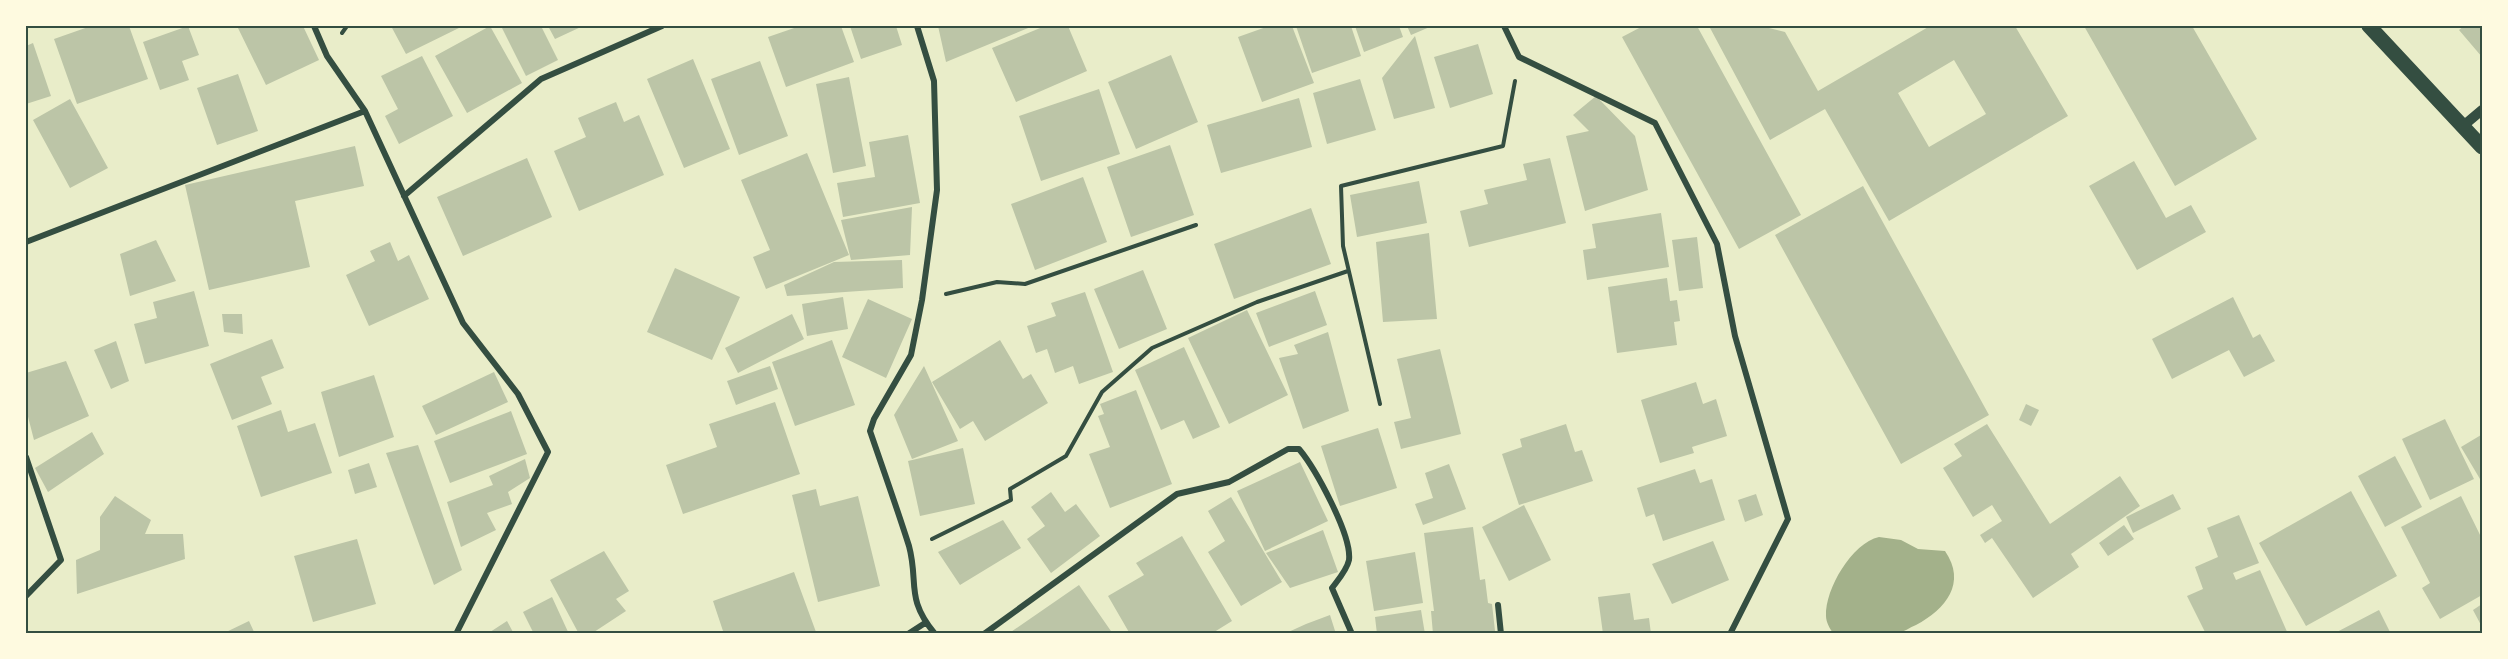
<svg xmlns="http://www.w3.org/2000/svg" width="2508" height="659" font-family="'Public Sans',sans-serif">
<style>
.water{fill:#a3b18a}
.building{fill:#bcc5a7;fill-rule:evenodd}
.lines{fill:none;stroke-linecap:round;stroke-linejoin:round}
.path{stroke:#344e41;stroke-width:4}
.minor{stroke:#344e41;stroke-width:6}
.tertiary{stroke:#344e41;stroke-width:10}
.primary{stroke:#344e41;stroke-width:15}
.neatline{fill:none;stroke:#344e41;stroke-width:2}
</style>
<rect width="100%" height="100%" fill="#e9edc9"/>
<path class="water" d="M1879,537L1901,540L1918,549L1945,551C1967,583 1946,609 1916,625C1910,627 1904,632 1899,633C1884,637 1850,634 1833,633C1830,629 1826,622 1826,616C1825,589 1852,543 1879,537Z"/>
<path class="building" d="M91,26H129L148,79L77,104L54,39Z
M188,26L199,55L182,61L189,80L160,90L143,42Z
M237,26H303L319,60L266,85Z
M391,26H463L406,54Z
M490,26L522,83L467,113L435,56Z
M501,26H541L558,60L526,76Z
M548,26H583L555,39Z
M800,26H841L854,62L786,87L768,37Z
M850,26H896L902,45L861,59Z
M938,26H1033L946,62Z
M1045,26H1068L1087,71L1016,102L992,48Z
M1269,26H1292L1314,83L1262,102L1238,37Z
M1296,26H1351L1361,56L1312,73Z
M1355,26H1399L1403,37L1364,52Z
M1407,26H1432L1411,35Z
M1643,26H1697L1801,215L1739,249L1622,37Z
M1709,26H1761L1785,32L1818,91L1930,26H2015L2068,116L1889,221L1825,109L1770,140ZM1954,60L1986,114L1929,147L1898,93Z
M2084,26H2192L2257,139L2175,186Z
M2464,26H2482V57L2459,30Z
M1415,36L1435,108L1394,119L1382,78Z
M33,43L51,96L26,104V46Z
M1478,44L1493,94L1450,108L1434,57Z
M1171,55L1198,122L1136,149L1108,82Z
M422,56L453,116L399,144L385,116L398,109L381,76Z
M693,59L730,149L684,168L647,79Z
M760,61L788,136L739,155L711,79Z
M238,74L258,131L217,145L197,88Z
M849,77L866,166L833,173L816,84Z
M1360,79L1376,130L1327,144L1313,93Z
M1099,89L1120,154L1041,181L1019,116Z
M1596,96L1635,136L1648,190L1585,211L1566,136L1589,131L1573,115Z
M1299,98L1312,147L1221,173L1207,125Z
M70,99L108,168L70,188L33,120Z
M616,102L624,122L639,115L664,175L579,211L554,151L586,137L578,118Z
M908,135L920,203L843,217L837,183L875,177L869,142Z
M1170,145L1194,215L1131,237L1107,167Z
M355,146L364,186L295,201L310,267L209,290L185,185Z
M807,153L849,255L766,289L753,257L770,250L741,180Z
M527,158L552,217L463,256L437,197Z
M1550,158L1566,223L1469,247L1460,211L1488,204L1484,190L1527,180L1523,164Z
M2134,161L2166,218L2191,205L2206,232L2137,270L2089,186Z
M1083,177L1107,242L1035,270L1011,204Z
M1419,181L1427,223L1357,237L1350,195Z
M1863,186L1989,415L1901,464L1775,235Z
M912,207L910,255L851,260L841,220Z
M1311,208L1331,264L1234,299L1214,244Z
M1661,213L1669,267L1587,280L1583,250L1596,248L1592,224Z
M1429,233L1437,319L1383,322L1376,242Z
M1697,237L1703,288L1679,291L1672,240Z
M156,240L176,281L130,296L120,254Z
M390,242L398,261L409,255L429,299L369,326L346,275L375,261L370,251Z
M902,260L903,288L787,296L784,285L834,262Z
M675,268L740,297L712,360L647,332Z
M1143,270L1167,329L1119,349L1094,289Z
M1667,278L1670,301L1677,300L1680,321L1674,322L1677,345L1617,353L1608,287Z
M194,291L209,346L145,364L134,324L157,318L153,302Z
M1315,291L1327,325L1269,347L1256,313Z
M1085,292L1113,372L1079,384L1073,366L1055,373L1047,349L1036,353L1027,326L1056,316L1051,303Z
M843,297L848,329L807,336L802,304Z
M2233,297L2253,338L2260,334L2275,361L2244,377L2229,350L2172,379L2152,339Z
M868,299L912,319L886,378L842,357Z
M1247,310L1288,395L1229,424L1188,338Z
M222,314H242L243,334L224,332Z
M792,314L804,339L738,373L725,348Z
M1328,332L1349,411L1303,429L1279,358L1298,354L1294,345Z
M272,339L284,368L261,377L272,404L232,420L210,364Z
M832,340L855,405L795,426L772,362Z
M1000,340L1023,379L1031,374L1048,403L985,441L973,421L960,429L932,382Z
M116,341L129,381L111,389L94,350Z
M1184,347L1220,427L1193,439L1184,420L1161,430L1135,370Z
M1440,349L1461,434L1401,449L1394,422L1411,418L1397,359Z
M66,361L89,416L34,440L26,409V373Z
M770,366L778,389L736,405L727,381Z
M924,366L958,441L912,459L894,415Z
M494,372L508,402L436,435L422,406Z
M374,375L394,437L339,457L321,392Z
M1696,382L1703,404L1716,399L1727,436L1692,447L1694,453L1660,463L1641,400Z
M1136,390L1172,484L1110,508L1089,454L1110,447L1098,416L1104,414L1100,404Z
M775,402L800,474L683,514L666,465L717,447L709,424Z
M2026,404L2039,410L2031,426L2019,420Z
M281,410L288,432L315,423L332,473L261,497L237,426Z
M511,411L527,454L450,483L434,441Z
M2445,419L2474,479L2430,500L2402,439Z
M1566,424L1575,452L1582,450L1593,481L1519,505L1502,454L1522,447L1520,439Z
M1987,424L2050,524L2120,476L2140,506L2071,554L2079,567L2033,598L1992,538L1985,543L1980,535L2002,521L1992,505L1973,517L1943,468L1962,456L1954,444Z
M1378,428L1397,488L1340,506L1321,446Z
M92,432L104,454L48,492L35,468Z
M2481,435L2482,477L2480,479L2461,447Z
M418,445L462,570L434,585L386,453Z
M963,448L975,504L920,516L908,461Z
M2395,456L2422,507L2385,527L2358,476Z
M525,459L530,478L508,492L512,504L487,513L496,530L461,547L447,502L493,485L489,476Z
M1300,462L1328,521L1265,551L1237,491Z
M369,463L377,487L355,494L348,470Z
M1449,464L1466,509L1423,525L1415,504L1433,498L1425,473Z
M1695,469L1700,483L1712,479L1725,520L1663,541L1654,514L1646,517L1637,488Z
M816,489L820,506L858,496L880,586L818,602L792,495Z
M2351,491L2397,576L2306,626L2259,543Z
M1051,492L1065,512L1076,504L1100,536L1051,573L1027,539L1045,526L1031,507Z
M1756,494L1763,515L1745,522L1738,500Z
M2173,494L2181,509L2133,533L2126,517Z
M115,496L151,520L145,534H183L185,559L77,594L76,560L100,550V517Z
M2461,496L2482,539V595L2440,619L2422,588L2430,583L2401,527Z
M1231,497L1282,582L1241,606L1208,552L1225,541L1208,511Z
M1524,505L1551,560L1509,581L1482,527Z
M2239,515L2259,563L2233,573L2236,580L2260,570L2288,634H2206L2187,596L2203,589L2195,567L2218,557L2207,528Z
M1003,520L1021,548L960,585L938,552Z
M2124,525L2134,539L2108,556L2099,543Z
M1473,527L1480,580L1485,579L1488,603L1492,604L1495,631L1489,634H1433L1431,611H1434L1424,533Z
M1323,530L1338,572L1290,588L1266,553Z
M1182,536L1232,621L1211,634H1130L1108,596L1144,575L1136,563Z
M357,539L376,604L313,622L294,556Z
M1713,541L1729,580L1672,604L1652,564Z
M604,551L629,591L616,599L626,611L591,634H579L550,580Z
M1415,552L1423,603L1374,611L1366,561Z
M794,572L816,632L724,634L713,601Z
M1079,585L1113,634H1008Z
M1630,593L1634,620L1649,618L1651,634H1603L1598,597Z
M552,597L569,634H534L523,612Z
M2482,604V627L2473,610Z
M1421,610L1425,634H1377L1375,617Z
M2379,610L2391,634H2333Z
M1330,615L1336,634H1284L1306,624Z
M249,621L255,634H222Z
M507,621L514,634H487Z"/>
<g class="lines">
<path class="path" d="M342,33L347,26
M946,294L997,282L1025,284L1196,225
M1380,404L1343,246L1341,186L1503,146L1515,81
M932,539L1011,500L1010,489L1066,456L1102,392L1152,348L1257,302L1348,271"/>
<path class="minor" d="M314,26L327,56L365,111L463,323L518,394L548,452L456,634
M917,26L934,81L937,190L922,300L911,355L874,419L870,431C883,469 897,508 909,546C919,583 905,598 935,634
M1504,26L1519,57L1655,123L1717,244L1735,336L1788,519L1730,634
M404,196L541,79L662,26
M26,242L365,111
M26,457L61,560L26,596
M1498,605L1501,634
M908,634L925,623
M984,634L1177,494L1229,482L1288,449H1299C1315,468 1352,535 1349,560C1347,570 1338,580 1332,588L1352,634"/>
<path class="tertiary" d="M2463,126L2482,110"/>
<path class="primary" d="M2369,26L2482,147"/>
</g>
<rect width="2508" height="659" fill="none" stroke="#fefae0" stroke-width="54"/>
<rect x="27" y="27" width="2454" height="605" class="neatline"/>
</svg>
